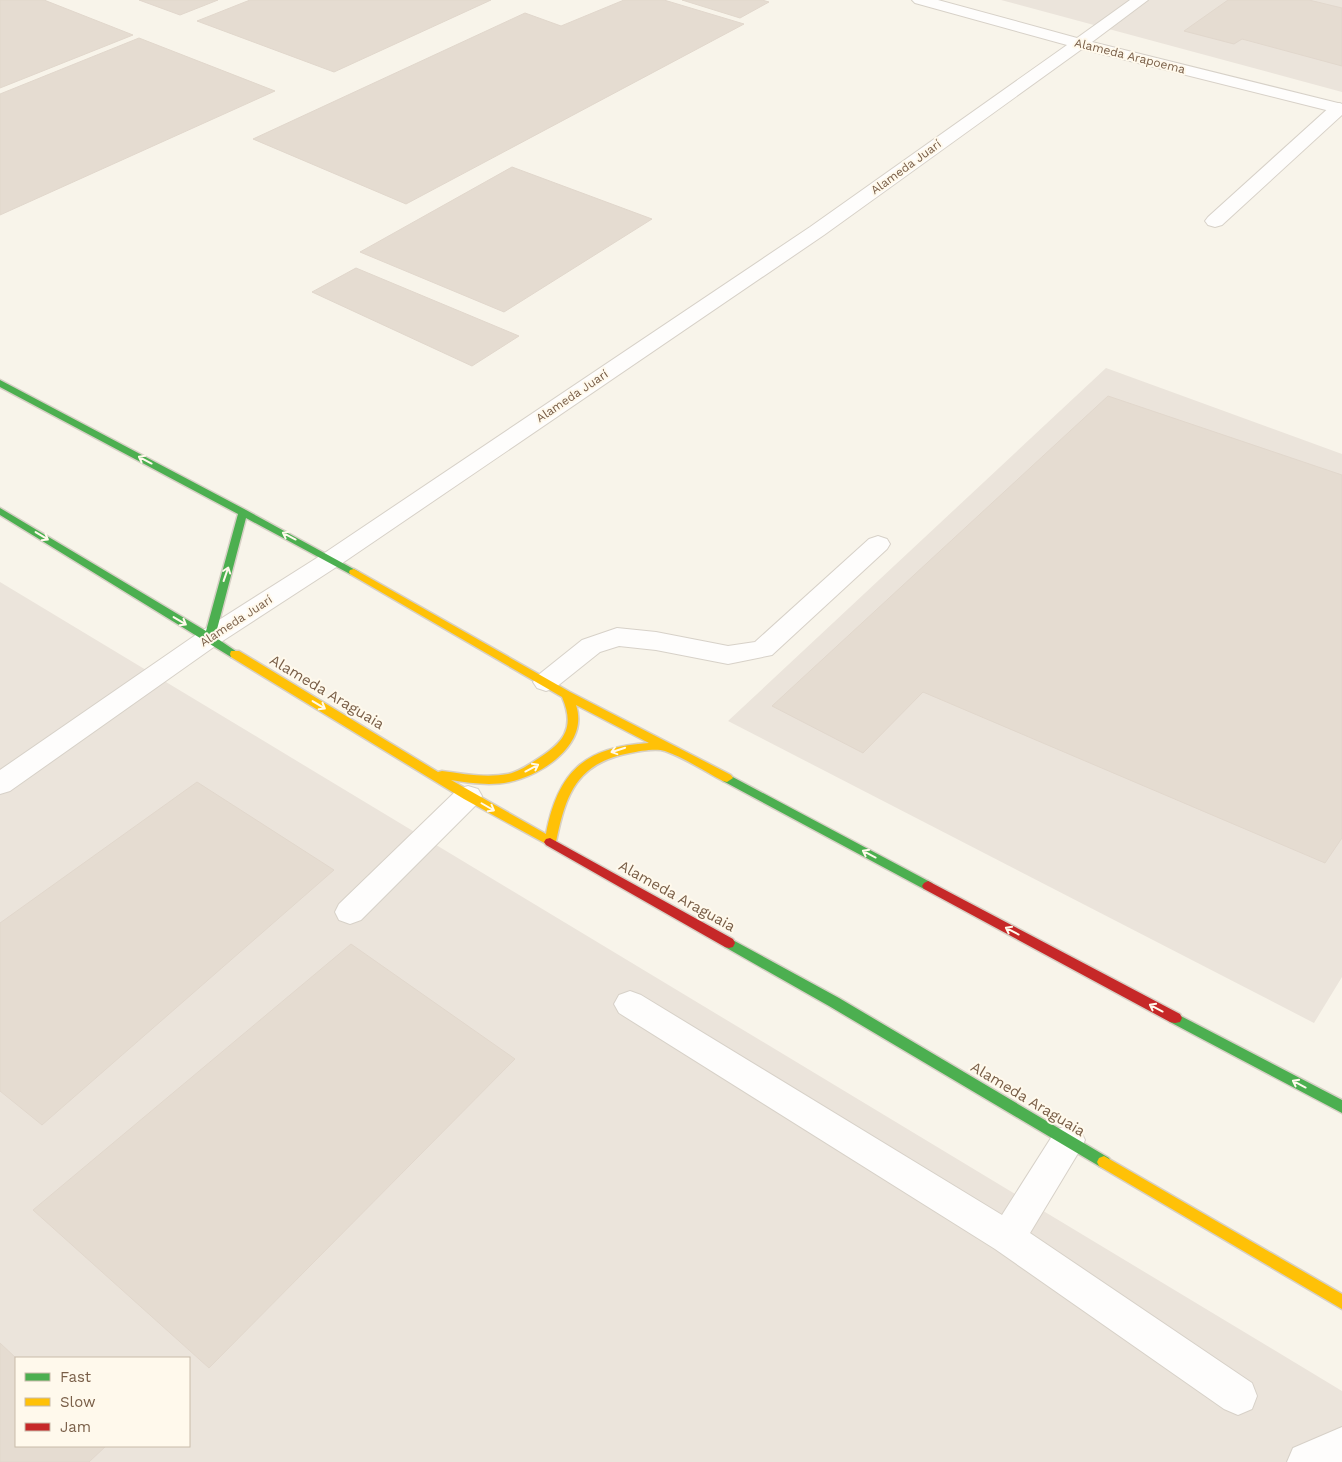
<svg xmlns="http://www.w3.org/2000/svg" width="1342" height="1462" font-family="'Work Sans',sans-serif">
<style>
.industrial{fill:#ebe4db;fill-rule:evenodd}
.building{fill:#e5dcd1;stroke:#e1d7cc}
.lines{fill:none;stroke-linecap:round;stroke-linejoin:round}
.lane-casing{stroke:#d7d1c8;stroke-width:2}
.street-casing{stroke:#d7d1c8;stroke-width:2}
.fast-casing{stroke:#d7d0c6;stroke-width:3}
.slow-casing{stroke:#d7d0c6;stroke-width:3}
.jam-casing{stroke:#d7d0c6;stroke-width:3}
.lane{fill:#fefdfc;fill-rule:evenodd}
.street{fill:#fefdfc;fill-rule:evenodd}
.fast{fill:#4caf50;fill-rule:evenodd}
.slow{fill:#ffc107;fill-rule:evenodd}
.jam{fill:#c62828;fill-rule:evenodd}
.oneway{stroke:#fff9ec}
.labels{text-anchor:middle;stroke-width:4;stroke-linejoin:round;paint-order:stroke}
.far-street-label{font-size:12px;fill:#795e47;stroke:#fff9ec}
.street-label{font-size:15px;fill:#795e47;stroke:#fff9ec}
</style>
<rect width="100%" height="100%" fill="#f8f4ea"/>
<path class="industrial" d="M1001,0H1342V92Z
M1106,368L1342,454V977L1314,1023L728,721Z
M0,582L1342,1391V1462H0ZM16,1358H189V1446H16Z"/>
<path class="building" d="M0,0H44L133,35L0,88Z
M139,0H218L180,15Z
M250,0H491L334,72L197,21Z
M624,0H664L744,24L406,204L253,139L525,13L561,26Z
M682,0H762L769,2L740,18Z
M1228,0H1309L1342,8V66L1242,39L1234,44L1184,31Z
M139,38L275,91L0,215V94Z
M512,167L652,219L504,312L360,252Z
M356,268L519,336L472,366L312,292Z
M1108,396L1342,475V838L1325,863L923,692L863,753L772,706Z
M197,782L334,870L42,1125L0,1091V923Z
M351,944L515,1059L209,1368L33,1210Z
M0,1343L16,1358V1446H106L89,1462H0Z"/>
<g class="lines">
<g class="lane-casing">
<path id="lane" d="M1339,103L1342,104V115L1222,225L1215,227L1208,225L1205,221L1208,217L1333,104Z
M878,536L887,539L890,544L887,549L772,655L728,664L656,650L619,646L600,652L555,688L546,691L537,688L533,682L537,676L582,640L617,628L656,632L728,646L755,642L869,539Z
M468,786L478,789L482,796L478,803L361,920L350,924L339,920L335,912L339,904L458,789Z
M630,991L641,995L1002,1215L1056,1130L1068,1125L1080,1130L1085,1140L1080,1150L1030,1233L1252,1383L1257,1396L1252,1409L1238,1415L1224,1409L995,1249L619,1013L614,1004L619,995Z
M1342,1427V1462H1287L1293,1448Z"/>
</g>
<g class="street-casing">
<path id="street" d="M912,0H938L1077,38L1130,0H1148L1092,42L1342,104V114L1082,49L824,235L341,564L218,644L10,791L0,794V770L200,632L323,554L810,227L1067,45L915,3Z"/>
</g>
<g class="fast-casing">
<path id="fast" d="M0,380L246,510L359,572L358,574H350L246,518L215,637L240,654L239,657H231L0,515V508L206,631L238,514L0,387Z
M727,774L932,883L934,886L932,889H924L723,781L721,778Z
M729,938L839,998L1109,1158L1111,1162L1109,1166L1104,1168L1099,1166L829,1006L725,947L723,943L725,939Z
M1175,1013L1342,1100V1113L1170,1022L1168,1018L1170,1014Z"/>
</g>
<g class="slow-casing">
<path id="slow" d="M354,569L570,692L731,775L733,778L727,782L723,781C704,771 685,758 665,751C656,748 640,751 630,753C577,763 566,793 556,842L554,845L550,846L464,799L231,657L230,654L231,651H239L438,772L442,771C464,774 486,778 508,774C518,772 527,766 536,760C563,743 576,729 562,697L350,574L349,572L350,570ZM576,705L649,743C585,747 558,771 546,834L451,780C470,783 490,786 509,782C543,775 589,744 576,705Z
M1104,1156L1342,1294V1309L1099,1166L1097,1162L1099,1158Z"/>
</g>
<g class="jam-casing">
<path id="jam" d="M550,838L733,939L735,943L733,947L729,948L725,947L546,845L544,842L546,839Z
M928,881L1180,1014L1182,1018L1180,1022L1175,1023L1170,1022L924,889L922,886L924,883Z"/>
</g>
<use href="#lane" class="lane"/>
<use href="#street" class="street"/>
<use href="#fast" class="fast"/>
<use href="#slow" class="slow"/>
<use href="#jam" class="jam"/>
</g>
<defs><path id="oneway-shaft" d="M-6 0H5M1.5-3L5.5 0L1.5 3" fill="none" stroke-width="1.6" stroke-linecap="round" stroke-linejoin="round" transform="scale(1.25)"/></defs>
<g class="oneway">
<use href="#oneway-shaft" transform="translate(145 460) rotate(-152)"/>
<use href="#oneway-shaft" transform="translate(42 536) rotate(31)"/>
<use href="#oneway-shaft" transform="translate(289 536) rotate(-152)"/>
<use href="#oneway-shaft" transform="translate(226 574) rotate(-71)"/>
<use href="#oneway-shaft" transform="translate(180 621) rotate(31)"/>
<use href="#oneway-shaft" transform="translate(319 705) rotate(31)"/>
<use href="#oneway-shaft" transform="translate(618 750) rotate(162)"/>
<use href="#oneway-shaft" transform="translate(532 768) rotate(-28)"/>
<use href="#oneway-shaft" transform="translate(488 807) rotate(30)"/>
<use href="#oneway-shaft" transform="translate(869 854) rotate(-152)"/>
<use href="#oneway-shaft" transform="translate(1012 931) rotate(-152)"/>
<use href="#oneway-shaft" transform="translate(1156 1008) rotate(-152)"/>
<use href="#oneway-shaft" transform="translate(1299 1084) rotate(-152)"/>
</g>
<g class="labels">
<g class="far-street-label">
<text transform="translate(1130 56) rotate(14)" y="4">Alameda Arapoema</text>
<text transform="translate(906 167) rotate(-36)" y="4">Alameda Juarí</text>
<text transform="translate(572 396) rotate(-34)" y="4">Alameda Juarí</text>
<text transform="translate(236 621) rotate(-33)" y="4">Alameda Juarí</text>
</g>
<g class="street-label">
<text transform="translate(327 692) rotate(31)" y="5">Alameda Araguaia</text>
<text transform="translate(677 896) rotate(29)" y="5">Alameda Araguaia</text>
<text transform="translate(1028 1099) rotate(31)" y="5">Alameda Araguaia</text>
</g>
</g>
<rect x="15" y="1357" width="175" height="90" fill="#fff9ec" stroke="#c9bbaa"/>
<rect x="25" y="1373" width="25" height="8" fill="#4caf50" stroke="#c9bbaa"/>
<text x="60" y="1382" font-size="15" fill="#795e47">Fast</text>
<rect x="25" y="1398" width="25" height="8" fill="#ffc107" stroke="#c9bbaa"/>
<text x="60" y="1407" font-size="15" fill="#795e47">Slow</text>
<rect x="25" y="1423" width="25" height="8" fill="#c62828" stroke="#c9bbaa"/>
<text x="60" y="1432" font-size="15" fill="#795e47">Jam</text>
</svg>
